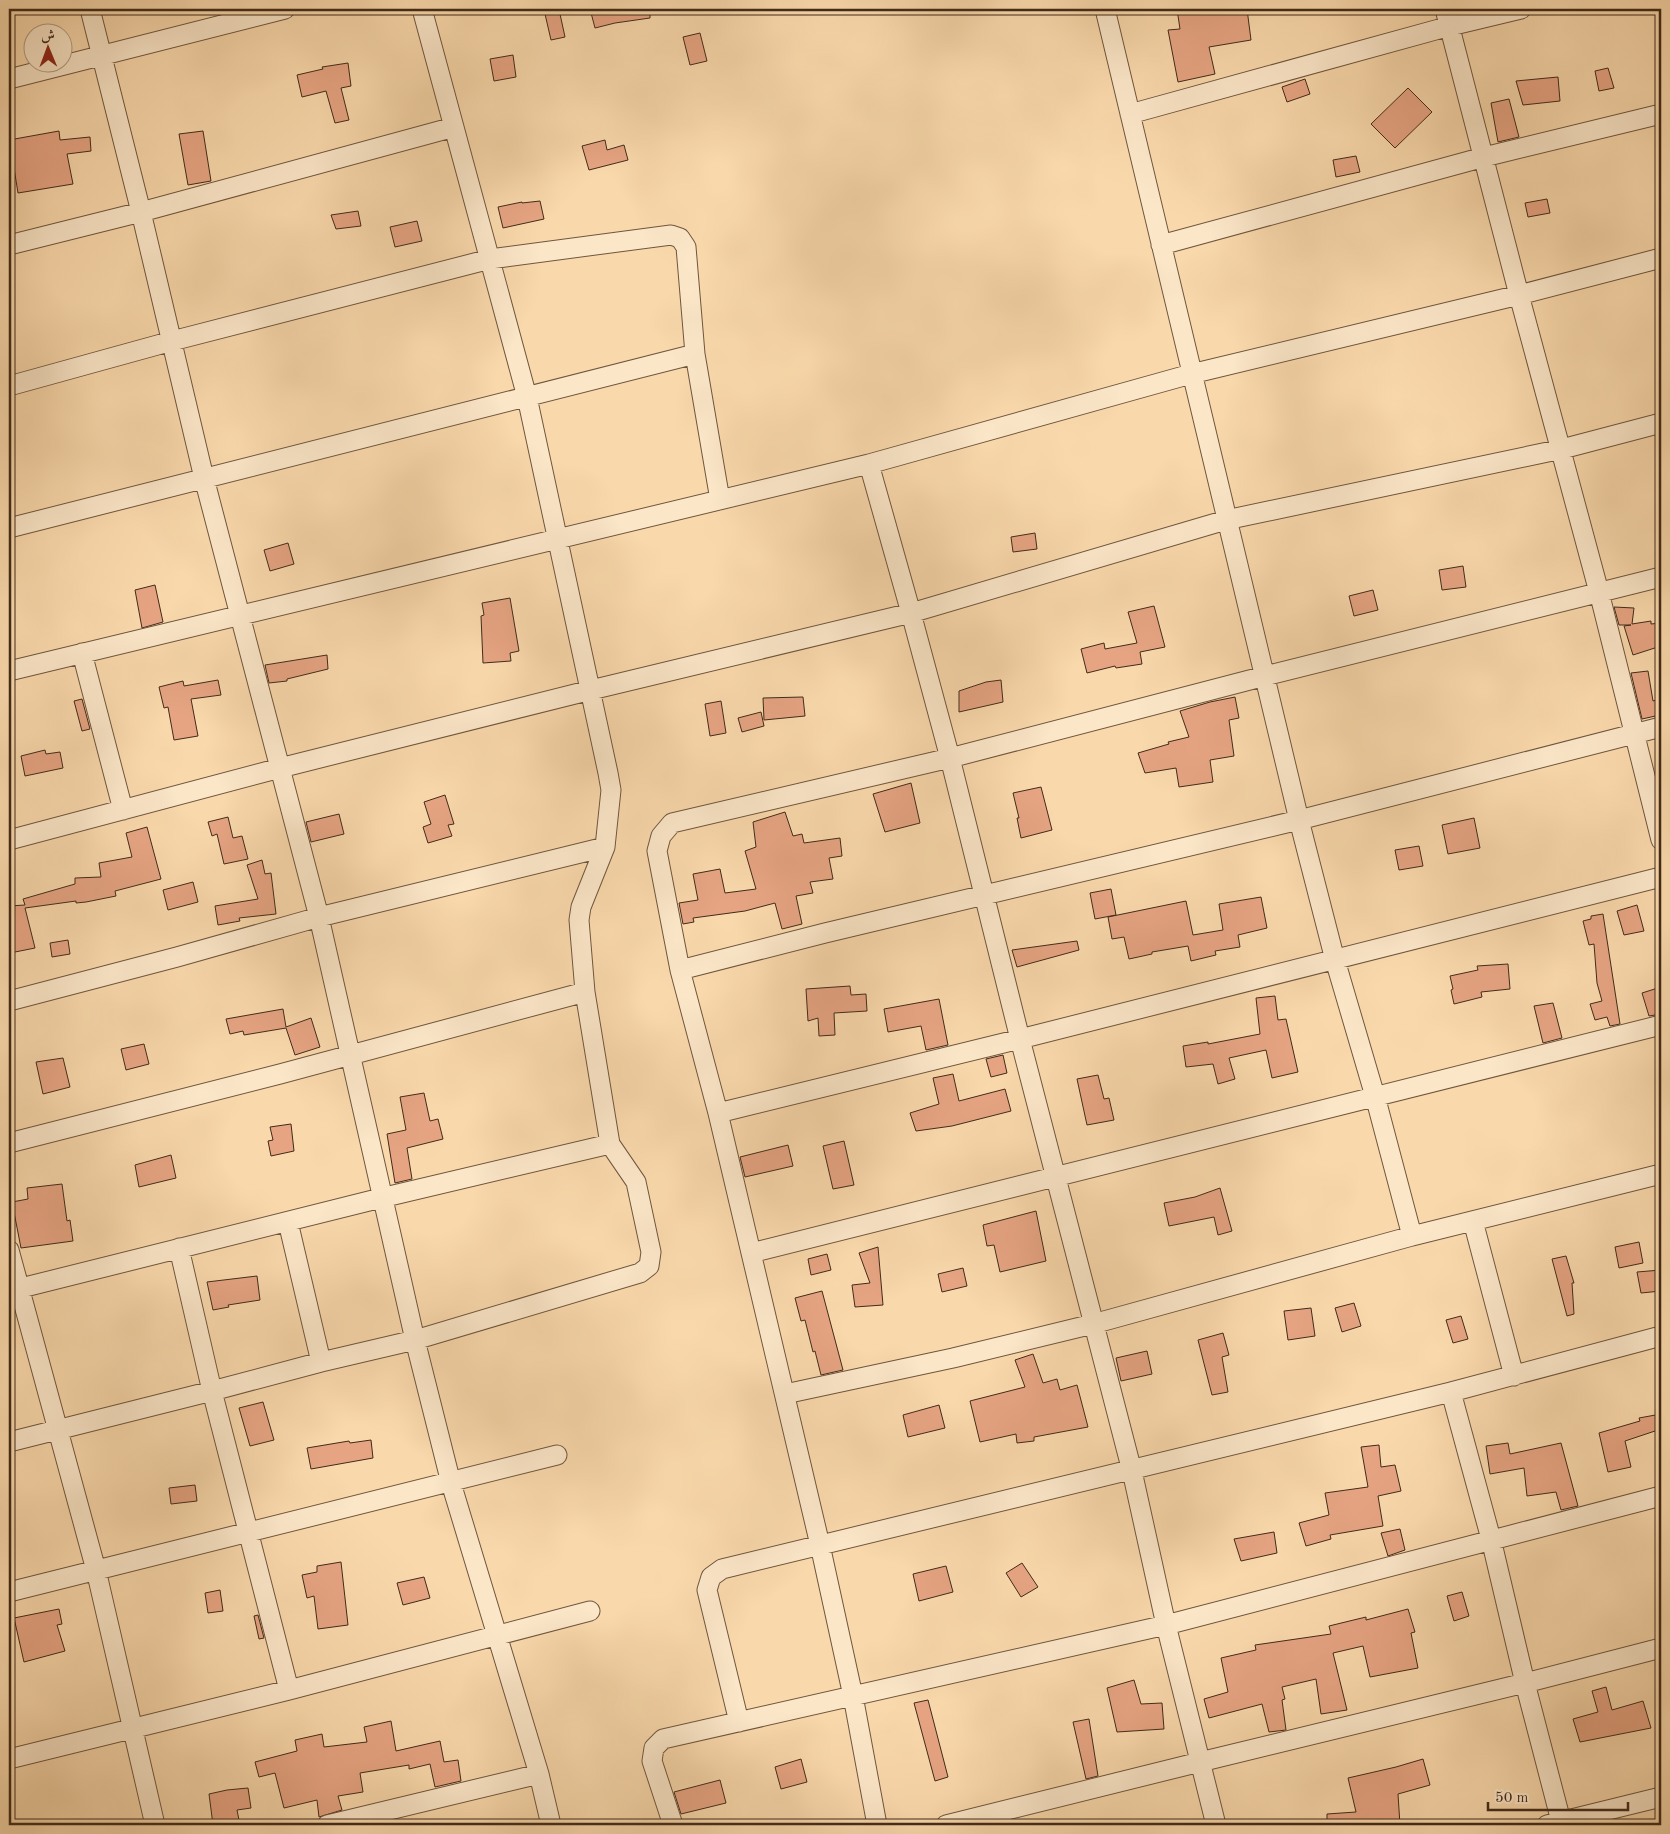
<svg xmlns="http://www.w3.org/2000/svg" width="1670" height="1834" font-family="'Old Standard TT',Amiri,serif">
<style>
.building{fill:#e6a482;stroke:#412b1a}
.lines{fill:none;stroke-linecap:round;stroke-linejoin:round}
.street-casing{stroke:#6f563e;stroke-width:21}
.street{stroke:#fbe6c8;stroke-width:19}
</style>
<rect width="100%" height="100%" fill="#f9d8ab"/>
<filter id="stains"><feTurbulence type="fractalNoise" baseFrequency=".004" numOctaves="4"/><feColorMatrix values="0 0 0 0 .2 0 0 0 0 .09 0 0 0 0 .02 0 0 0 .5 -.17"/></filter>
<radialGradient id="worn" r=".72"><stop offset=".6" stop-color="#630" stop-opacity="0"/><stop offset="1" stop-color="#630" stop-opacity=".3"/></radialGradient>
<path class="building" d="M590,9H650V18L615,23L595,28Z
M1177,9H1247L1251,40L1209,47L1215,74L1178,82L1168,30L1180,29Z
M545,14H560L565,37L551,40Z
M700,33L707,61L690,65L683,37Z
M513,55L516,77L494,81L490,59Z
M348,63L351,86L341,88L349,120L335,123L326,91L302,97L297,75L323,69L322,67Z
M1608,68L1614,88L1599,91L1595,71Z
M1558,77L1560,101L1523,105L1516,81Z
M1305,79L1310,94L1287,102L1282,87Z
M1408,88L1432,112L1395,148L1371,124Z
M1509,99L1519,137L1498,142L1491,103Z
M59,131L60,140L90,137L91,151L67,154L73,184L18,193L14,168H9V140Z
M203,131L211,181L188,185L179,134Z
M605,140L607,150L624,145L628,160L589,170L582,146Z
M1356,156L1360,172L1336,177L1333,160Z
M1547,199L1550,213L1528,217L1525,203Z
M540,201L544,219L503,228L498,207L522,202V203Z
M358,211L361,226L336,229L331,215Z
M417,221L422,241L395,247L390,227Z
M1035,533L1037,549L1013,552L1011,537Z
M288,543L294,564L270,571L264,550Z
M1463,566L1466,587L1442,590L1439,570Z
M155,585L163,622L142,628L135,590Z
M1373,590L1378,610L1354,616L1349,596Z
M510,598L519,651L510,653L511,661L483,663L481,616L484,615L482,603Z
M1154,606L1165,647L1140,652L1142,664L1116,668L1115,666L1087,673L1081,649L1104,643L1105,649L1137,643L1128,612Z
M1614,607L1634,608L1632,624L1651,621V624L1661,623V646L1633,655L1624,626L1631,625H1619Z
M327,655L328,669L287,679V681L269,683L265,665Z
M1648,671L1653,701L1656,700L1660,715L1642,719L1631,673Z
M218,680L221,695L191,699L198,736L174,740L168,707L164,708L159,687L183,681L184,686Z
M1001,680L1003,702L959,712V691L986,682Z
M803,697L805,716L764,720L763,698Z
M1235,697L1239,718L1229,720L1234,756L1210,760L1213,782L1179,787L1176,768L1145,773L1138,753L1169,744L1168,742L1189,737L1180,711L1210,702Z
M82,699L90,729L82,731L74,701Z
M721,701L726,733L710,736L705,704Z
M761,712L764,726L742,732L738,718Z
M45,750L46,754L60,752L63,768L25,776L21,756Z
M911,783L920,823L885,832L873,794Z
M1041,787L1052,830L1021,838L1017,818H1019L1013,793Z
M445,795L454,824L448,825L452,836L428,843L423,827L431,824L424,802Z
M785,812L793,836L802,834L804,843L840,838L842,856L829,858L833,879L810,882L813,893L796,896L802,924L782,929L775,903L745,911L693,918L694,922L683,924L679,903L698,900L693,874L720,869L725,893L756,889L745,851L756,847L753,822Z
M339,814L344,834L311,842L306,822Z
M228,817L233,838L242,836L248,859L224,864L217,834L212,836L208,822Z
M1474,818L1480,848L1448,854L1442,825Z
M147,827L161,879L115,891L116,896L86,902L76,903V901L25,908L35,948L10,953L9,906L25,905L23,899L75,884V878L101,877L99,863L132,857L126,833Z
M1419,846L1423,866L1399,870L1395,850Z
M262,860L265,874L271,873L276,914L239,918L240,921L218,925L215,906L258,899L247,865Z
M193,882L198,902L168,910L163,890Z
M1111,889L1116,915L1095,919L1090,893Z
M1261,897L1267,928L1238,935L1240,947L1215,951L1216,955L1191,961L1188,946L1152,952V954L1129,959L1124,937L1112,939L1108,917L1186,901L1193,935L1223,930L1219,904Z
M1637,905L1644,931L1624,935L1617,911Z
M1603,914L1620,1024L1610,1026L1607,1017L1595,1020L1590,1004L1602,1001L1597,983L1594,944L1589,945L1583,921L1591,919V916Z
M68,940L70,954L52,957L50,943Z
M1077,941L1079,950L1017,967L1012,950Z
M1508,964L1510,989L1481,992L1482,997L1454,1004L1451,990L1453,989L1450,976L1478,970L1477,966Z
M850,986L851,995L866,994L867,1011L834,1013L835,1035L819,1036L818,1018L808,1021L806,989Z
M1661,987V1014L1649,1016L1642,993Z
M1275,996L1278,1020L1286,1019L1298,1072L1272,1078L1266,1050L1229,1058L1235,1079L1218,1084L1213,1064L1186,1067L1183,1046L1208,1042V1044L1260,1034L1256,998Z
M939,999L948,1045L926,1050L921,1026L888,1032L884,1009Z
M1553,1003L1562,1038L1543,1043L1534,1006Z
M283,1009L286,1027L311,1018L320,1047L295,1055L286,1028L244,1035L243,1031L230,1034L226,1019Z
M144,1044L149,1064L126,1070L121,1049Z
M1003,1055L1007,1073L991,1077L986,1059Z
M63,1058L70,1087L43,1094L36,1062Z
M953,1074L959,1101L1005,1089L1011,1111L952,1126L916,1131L910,1113L939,1104L933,1078Z
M1098,1075L1104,1099L1109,1098L1114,1120L1087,1125L1077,1079Z
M424,1093L430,1121L438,1119L443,1139L407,1148L412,1179L395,1183L387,1134L406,1130L400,1097Z
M291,1124L294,1151L271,1156L268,1141L273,1140L270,1127Z
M844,1141L854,1185L833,1189L823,1146Z
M788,1145L793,1166L745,1177L740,1157Z
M171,1155L176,1178L139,1187L135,1165Z
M62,1184L67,1221L70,1220L73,1241L21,1248L12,1202L28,1199L27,1188Z
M1220,1188L1232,1231L1218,1235L1214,1217L1169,1226L1164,1203L1195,1197Z
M1036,1211L1046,1261L1000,1272L994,1245L987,1246L983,1225Z
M1639,1242L1643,1263L1619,1268L1615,1247Z
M878,1247L883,1305L855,1307L852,1285L870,1283L859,1253Z
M827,1254L831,1270L811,1275L808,1259Z
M1566,1256L1574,1283H1572L1574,1314L1567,1316L1552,1259Z
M963,1268L967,1286L942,1292L938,1274Z
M1661,1270V1291L1641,1293L1637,1272Z
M257,1276L260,1300L228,1305L229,1307L213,1310L207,1282Z
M822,1291L843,1370L821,1375L815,1351L813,1352L805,1320L801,1321L795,1298Z
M1354,1303L1361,1326L1342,1332L1335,1308Z
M1311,1308L1315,1336L1288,1340L1284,1311Z
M1461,1316L1468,1339L1453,1343L1446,1320Z
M1223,1333L1229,1355L1222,1357L1228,1392L1212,1395L1198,1340Z
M1147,1351L1152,1374L1121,1381L1116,1358Z
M1033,1354L1043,1383L1057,1379L1060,1390L1077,1385L1088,1427L1034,1437V1441L1017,1443L1016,1434L980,1442L970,1401L1025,1387L1015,1360Z
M263,1402L274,1440L250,1446L239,1408Z
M939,1405L945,1428L908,1437L903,1415Z
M1661,1414V1429L1625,1441L1631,1467L1608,1472L1599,1433L1640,1421L1639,1418Z
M371,1440L373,1458L311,1469L307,1448L349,1441L350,1443Z
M1508,1443L1510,1454L1561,1443L1578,1506L1561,1510L1556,1492L1527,1496L1524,1468L1490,1474L1486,1446Z
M1379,1445L1381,1467L1395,1465L1401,1491L1378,1496L1383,1526L1330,1535L1331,1539L1306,1546L1299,1523L1329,1515L1325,1493L1368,1487L1361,1447Z
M195,1485L197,1501L171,1504L169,1488Z
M1400,1529L1405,1550L1388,1556L1381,1533Z
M1274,1532L1277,1553L1241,1561L1234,1539Z
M341,1562L348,1625L318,1629L314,1596L307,1598L302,1575L317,1572V1566Z
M1022,1563L1038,1587L1021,1597L1006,1573Z
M946,1566L953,1592L919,1601L913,1574Z
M424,1577L430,1598L403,1605L397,1583Z
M220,1590L223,1611L208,1613L205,1593Z
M1462,1592L1469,1616L1454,1621L1447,1596Z
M59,1609L62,1624L57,1625L65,1651L24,1662L14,1618Z
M1408,1609L1415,1632L1411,1633L1418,1668L1370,1677L1363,1646L1333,1653L1347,1710L1321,1714L1316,1679L1282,1687L1285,1699L1282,1700L1286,1730L1269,1732L1262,1704L1209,1718L1204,1699L1228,1692L1221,1658L1256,1650L1255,1645L1331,1634L1329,1626L1366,1617V1620Z
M258,1615L264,1638L259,1639L254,1616Z
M1134,1680L1141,1704L1162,1703L1164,1729L1117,1732L1107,1688Z
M1606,1687L1612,1710L1643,1701L1651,1728L1580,1742L1573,1719L1598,1712L1592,1691Z
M928,1700L948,1777L935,1781L914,1703Z
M1089,1719L1098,1776L1086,1779L1073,1722Z
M391,1721L396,1751L440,1741L444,1762L458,1760L461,1781L435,1787L430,1764L409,1769V1765L360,1773L363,1792L338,1796L342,1810L319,1817L317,1800L284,1808L275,1773L259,1777L255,1762L297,1751L295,1740L322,1734L324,1747L367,1742L364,1727Z
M801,1759L807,1782L781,1789L775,1767Z
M1423,1759L1430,1785L1398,1794L1400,1825H1327V1814L1356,1812L1348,1778L1396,1767Z
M720,1780L726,1803L681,1814L674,1792Z
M248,1788L251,1808L237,1810L240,1825H213L209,1794L227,1790Z"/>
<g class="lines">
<g class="street-casing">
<path id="street" d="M90,9L141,212L204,478L319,917L415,1340L451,1483L539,1774L551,1825
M1105,9L1299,820L1335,960L1375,1096L1412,1236
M1445,9L1519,295L1599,592L1661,840
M9,79L285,9
M1130,114L1450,26L1521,9
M9,245L141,212L454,127
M1161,245L1484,157L1661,114
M9,386L172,341L490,259L671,235L680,238L686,247L695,354L720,500
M869,464L911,613L950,758L1020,1039L1132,1471L1166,1625L1216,1825
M9,528L695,354
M82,653L123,810
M9,671L869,464L1191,374L1519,295L1661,258
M9,840L280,768L591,690L911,613L1226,520L1562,449L1661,423
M680,970L825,933L1299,820L1661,727
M9,1001L177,957L319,917L605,847
M718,1113L1020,1039L1661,877
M9,1143L280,1074L585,992
M1473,1221L1514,1376
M288,1222L321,1362
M179,1248L212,1391L289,1690
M9,1250L96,1570L155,1825
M751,1253L1661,1025
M9,1291L381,1198L610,1144
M1451,1392L1491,1539L1525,1683L1562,1825
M785,1394L953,1358L1093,1324L1412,1236L1661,1174
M9,1442L212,1391L321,1362L415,1340L640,1273L649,1266L651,1252L636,1182L610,1144L585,992L579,920L581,907L605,847L611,790L608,773L527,397L422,9
M9,1592L557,1455
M739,1722L707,1590L711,1577L722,1569L1451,1392L1661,1336
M9,1759L289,1690L590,1611
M327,1825L539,1774
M673,1825L652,1761L654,1748L663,1739L1166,1625L1661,1496
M877,1825L853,1696L820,1545L718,1113L680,970L657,851L661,836L672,823L950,758L1265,676L1661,577
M946,1825L1200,1762L1525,1683L1661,1648
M1547,1825L1661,1797"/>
</g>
<use href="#street" class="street"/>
</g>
<rect width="1670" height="1834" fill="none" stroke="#f9d8ab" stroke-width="30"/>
<rect x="10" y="10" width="1650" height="1814" fill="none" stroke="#412b1a" stroke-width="2.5"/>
<rect x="15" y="15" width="1640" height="1804" fill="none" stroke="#412b1a"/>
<g transform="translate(48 48) rotate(359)"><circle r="24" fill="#fbe6c8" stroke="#b19b82"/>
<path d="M0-4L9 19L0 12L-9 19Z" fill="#8f2418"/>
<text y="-8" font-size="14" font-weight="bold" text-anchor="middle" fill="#412b1a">ش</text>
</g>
<path d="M1488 1802v8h140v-8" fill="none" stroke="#412b1a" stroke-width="2.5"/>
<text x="1495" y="1802" font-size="15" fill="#412b1a" stroke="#fbe6c8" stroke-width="4" paint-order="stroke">50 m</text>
<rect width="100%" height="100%" filter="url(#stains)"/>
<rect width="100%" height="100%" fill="url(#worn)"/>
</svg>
